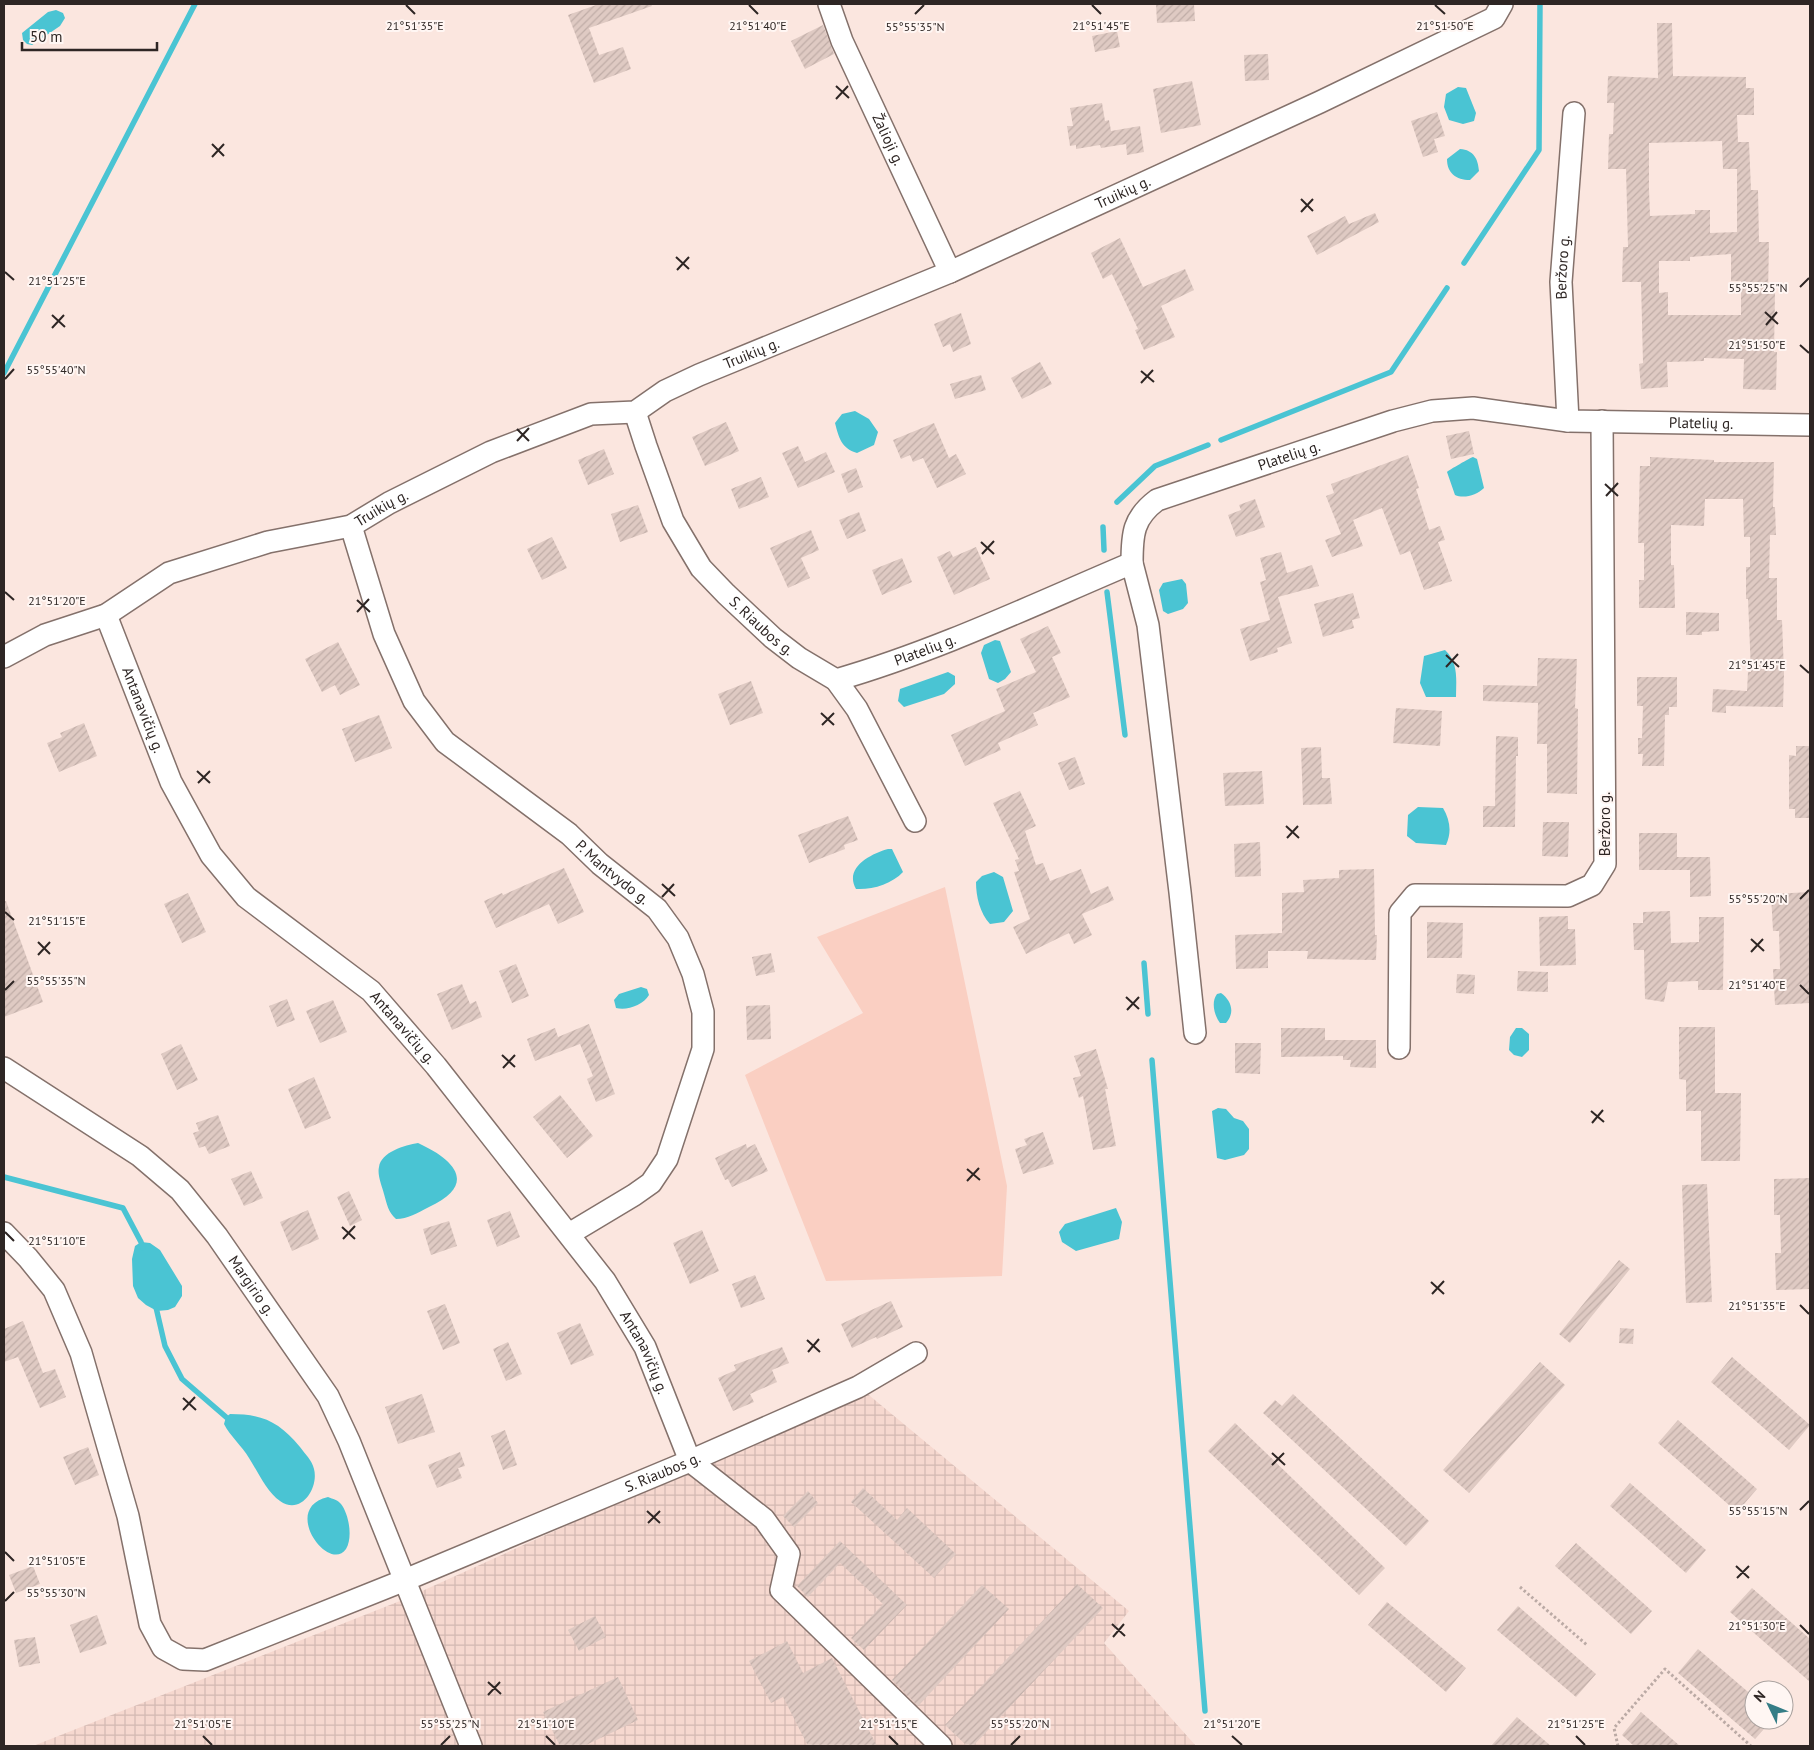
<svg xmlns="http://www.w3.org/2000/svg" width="1814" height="1750" font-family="'PT Sans',sans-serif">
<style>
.industrial{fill:url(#industrial-grid)}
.green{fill:#facfc2}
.water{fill:#4ac4d3}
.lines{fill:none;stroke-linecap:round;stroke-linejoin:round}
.stream{stroke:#4ac4d3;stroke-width:5.5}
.building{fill:url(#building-hatch);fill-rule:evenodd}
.minor-casing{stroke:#84716b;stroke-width:24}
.path{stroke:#bbaaa5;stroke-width:3;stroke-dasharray:2.5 2.5;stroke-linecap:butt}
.minor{stroke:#fff;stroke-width:21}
.ticks{fill:none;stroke:#2e2624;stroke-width:2}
.labels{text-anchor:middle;stroke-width:4;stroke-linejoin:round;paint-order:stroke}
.street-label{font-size:15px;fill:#2e2624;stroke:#fff6f3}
.ticks-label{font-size:12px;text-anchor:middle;fill:#2e2624;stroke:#fff6f3;stroke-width:4;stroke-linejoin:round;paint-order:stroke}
</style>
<defs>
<pattern id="industrial-grid" width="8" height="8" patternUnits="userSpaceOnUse" patternTransform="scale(1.25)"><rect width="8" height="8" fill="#f6d8cf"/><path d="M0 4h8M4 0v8" fill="none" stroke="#d3b9b2"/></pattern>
<pattern id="building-hatch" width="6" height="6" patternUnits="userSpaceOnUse" patternTransform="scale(1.25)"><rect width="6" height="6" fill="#dfcac3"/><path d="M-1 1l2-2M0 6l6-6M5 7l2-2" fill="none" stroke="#c0ada7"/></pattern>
</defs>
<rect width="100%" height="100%" fill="#fbe6df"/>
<path class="industrial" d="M864,1391L1129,1611L1104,1643L1196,1746H33L400,1601Z"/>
<path class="green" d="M945,887L1007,1186L1002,1276L826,1281L745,1075L863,1013L817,937Z"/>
<path class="water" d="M56,10L63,13L65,18L60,26L32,45L27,44L23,40L22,33L48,12Z
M1458,87L1466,88L1476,113L1474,121L1463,124L1449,120L1444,107L1446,94Z
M1460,149C1474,150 1478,159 1479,171L1470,180C1456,180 1447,173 1447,159Z
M855,411L869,419L878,432L874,445L857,453C841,448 839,438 835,423L842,414Z
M1473,457L1477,459L1484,488C1477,495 1464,499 1455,495L1447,472C1449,470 1470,458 1473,457Z
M1182,579L1186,584L1188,603L1183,609L1168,614L1163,611L1159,590L1163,583Z
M995,640L1000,641L1011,672L1005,679L998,683L989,679L981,653L984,645Z
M1445,650C1459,663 1456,681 1456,697H1426L1420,683L1424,656Z
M948,672L955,676V684L944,694L904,707L898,701L900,689Z
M1418,807L1443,808C1450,820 1452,832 1446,845L1416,843L1407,836L1408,815Z
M888,849H892L903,872C892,884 872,890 856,889C844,868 870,854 888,849Z
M994,872L1003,877L1013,911L1004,922L990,924C980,913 976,897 976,882L982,876Z
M641,987L647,989L649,995C643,1005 627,1011 616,1008L614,1000L619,994Z
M1221,993C1232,1001 1235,1013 1226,1023H1220C1214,1015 1211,1002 1217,994Z
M1516,1028H1522L1529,1034V1050L1522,1057L1514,1055L1509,1050L1510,1037Z
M1218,1108L1226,1109L1234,1118L1243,1121L1249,1129V1149L1244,1155L1225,1160L1217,1158L1212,1111Z
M418,1143C455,1160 478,1184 429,1207C417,1213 408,1219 396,1219C388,1212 387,1204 384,1194C382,1186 377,1175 379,1167C381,1152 405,1145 418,1143Z
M1116,1208L1122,1222L1119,1239L1076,1251L1062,1242L1059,1232L1065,1224Z
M141,1242L150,1243L160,1250L182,1286V1296L175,1307L168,1310L157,1311L146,1305L138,1298L133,1286L132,1259L135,1246Z
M230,1414C263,1414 279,1422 300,1447C305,1454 312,1460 314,1469C319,1488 301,1516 280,1501C267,1492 258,1472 249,1458C242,1446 230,1436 224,1424L226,1417Z
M328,1497C333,1499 338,1500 341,1504C349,1514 353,1538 346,1549C329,1574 280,1508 328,1497Z"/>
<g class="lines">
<path class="stream" d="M1464,263L1539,150L1540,4
M4,373L195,4
M1221,440L1391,372L1447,288
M1117,502L1155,466L1208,445
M1103,527L1104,550
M1107,592L1125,735
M1144,963L1148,1014
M1152,1060L1205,1711
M4,1177L123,1208L141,1242L143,1248
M155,1303L165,1346L182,1379L226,1417"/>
</g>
<path class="building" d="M599,4H651L652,6L589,28L599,55L623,47L631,69L594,83L568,15Z
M1156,4H1194L1195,21L1157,23Z
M1657,23H1672L1673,76L1746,77V88H1754V115H1737L1738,142H1749L1751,190H1758L1759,242H1769L1768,293H1775L1774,352H1777L1776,390L1743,389L1744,359L1704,358V361L1667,362L1668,387L1641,389L1639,364L1643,363L1641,282H1622L1623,247H1628L1626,169H1608L1609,134H1613L1614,103H1607L1608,76L1658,78ZM1722,141L1723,169H1737V232L1710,233V210H1695V214L1650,216L1649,190V143ZM1731,254V281H1741V315H1668V292L1659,293V261H1690V257Z
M823,25L834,54L805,69L791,41Z
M1117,31L1120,47L1095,52L1092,36Z
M1268,54L1269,80L1245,81L1244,55Z
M1192,81L1201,125L1161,133L1153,89Z
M1102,103L1105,121L1109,120L1111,131L1140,126L1144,152L1127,155L1126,144L1101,148L1100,145L1076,149V145L1070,146L1067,126H1073L1070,108Z
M1437,112L1445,136L1434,139L1438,152L1423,157L1411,121Z
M1375,213L1379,222L1317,255L1307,236L1345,216L1349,224Z
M1120,238L1143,287L1185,269L1194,290L1161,306L1175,337L1144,350L1135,330L1138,329L1112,274L1103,279L1091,253Z
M961,313L971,344L953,352L950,344L943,347L934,324Z
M1040,362L1052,384L1022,399L1011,378Z
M981,375L986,390L955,399L950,384Z
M726,422L739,451L705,466L692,437Z
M934,423L949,458L956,454L966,474L937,488L923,458L913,462L910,455L901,459L893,440Z
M1469,431L1474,454L1451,459L1446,436Z
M798,446L805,462L826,452L835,472L798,488L782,453Z
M604,449L614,474L588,485L578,460Z
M1408,455L1419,488L1416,489L1429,530L1440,526L1445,540L1438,542L1452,581L1424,590L1410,551L1400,555L1382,508L1353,520L1363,546L1332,557L1325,540L1341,534L1326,496L1334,493L1331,484Z
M1650,457L1714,460V462H1774L1773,507H1775L1776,535H1770L1769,578H1777V620H1782L1784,673L1783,707L1726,706V713L1712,712L1713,689L1747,691L1748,672H1751L1748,599H1746V567H1750V537H1744L1743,499H1705L1704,526L1671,525V565H1674L1675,608H1639V580H1644V543H1638L1640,466H1650Z
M856,468L863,487L848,493L841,474Z
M761,477L769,497L739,509L731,489Z
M1255,499L1265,527L1236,537L1228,515L1241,510L1239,505Z
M638,505L648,532L620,542L611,514Z
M859,512L866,531L847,539L839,520Z
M811,530L819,550L801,558L810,578L788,588L770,548Z
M552,537L567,568L542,580L527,549Z
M976,547L990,579L954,595L937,557L950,551L953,557Z
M1281,552L1287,573L1312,565L1319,586L1278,597L1292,643L1277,648L1278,652L1250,661L1240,629L1270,620L1260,582L1266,580L1260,558Z
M902,558L912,582L882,595L872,570Z
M1353,593L1360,618L1352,620L1354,628L1323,637L1314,604Z
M1686,612L1719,613V631L1702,632V635H1686Z
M1048,626L1061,653L1052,657L1070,697L1033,713L1038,725L998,743L1001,750L965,766L951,735L1005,711L996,689L1036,672L1020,639Z
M338,642L360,685L340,695L335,685L322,692L305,659Z
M1538,658L1577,659L1575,708L1578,709L1577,794L1547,793V744H1537L1538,703L1483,701V685L1537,686Z
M1637,677H1677V707H1669V715H1665L1664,766H1642L1643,754H1638V738H1642L1643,706H1637Z
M751,681L763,713L730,725L718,694Z
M1396,708L1442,711L1440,746L1393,743Z
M379,715L392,748L355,762L342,729Z
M84,723L97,756L59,772L47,743L62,737L60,733Z
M1496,736L1518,737V756H1516L1515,827H1483V806H1495Z
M1796,746H1810V818H1795V809H1789V755L1796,756Z
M1321,747L1322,778H1330L1332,804L1303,805L1301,748Z
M1075,757L1085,784L1069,790L1058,763Z
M1262,771L1264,804L1225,806L1223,773Z
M1020,791L1036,826L1025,831L1036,865L1043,863L1050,881L1081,869L1091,894L1108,886L1114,900L1082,914L1092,935L1074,944L1069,933L1026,954L1013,927L1030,919L1014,872L1019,871L1015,860L1019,859L993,803Z
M848,816L858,840L844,845L845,849L809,863L798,835Z
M1543,822H1569L1568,857L1542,856Z
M1639,833H1677V857H1710L1711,896L1690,897V870H1639Z
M1260,842L1261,876L1235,877L1234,844Z
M564,868L584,912L558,924L549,904L496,928L484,901L502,893L503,895Z
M1374,869L1375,935H1377L1376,960L1307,959L1308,951H1268V968L1236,969L1235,935L1282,933V893L1304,892L1303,880L1339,878V870Z
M1810,892V1003L1775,1005L1773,969H1780L1779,931H1773L1771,894Z
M188,893L206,932L182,943L164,904Z
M4,901H6L43,1002L4,1017Z
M1670,911L1671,943L1699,942V917H1724L1723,990H1698V981L1668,982L1664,1002L1645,999L1644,950H1634L1633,923H1643V912Z
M1568,916V929H1575L1576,965L1540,966L1539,917Z
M1427,922L1463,923L1462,958H1427Z
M771,953L775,972L756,976L752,957Z
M516,964L529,996L512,1003L499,971Z
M1518,971L1548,972V992L1517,991Z
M1457,974L1475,975L1474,994L1456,993Z
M462,984L470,1004L476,1001L482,1017L452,1030L437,994Z
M287,999L295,1020L277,1027L269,1006Z
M333,1000L347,1032L320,1043L306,1011Z
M770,1005L771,1039L747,1040L746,1006Z
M589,1024L615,1094L596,1102L587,1079L593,1076L580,1044L535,1061L527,1039L555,1028L558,1037Z
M1679,1027H1715V1093H1741L1740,1161H1701V1111H1686V1080L1679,1079Z
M1281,1028H1325V1040H1376V1068L1350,1067L1351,1060H1343V1056L1281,1057Z
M1235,1043H1261L1260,1074L1235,1073Z
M181,1044L198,1080L177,1090L161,1054Z
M1096,1049L1108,1089H1105L1116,1146L1093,1150L1083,1096L1079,1098L1073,1078L1081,1076L1074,1056Z
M314,1077L331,1118L305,1129L288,1089Z
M560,1095L593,1136L567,1158L533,1117Z
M218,1115L230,1146L209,1154L205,1146L199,1148L193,1133L199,1131L196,1123Z
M1043,1132L1054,1164L1023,1174L1015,1149L1027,1145L1024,1139Z
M746,1144L747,1148L755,1144L768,1171L732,1187L728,1179L725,1180L715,1158Z
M251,1171L263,1198L244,1206L231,1179Z
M1810,1178V1289L1776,1290L1775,1253H1781L1780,1215H1774V1179Z
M1707,1184L1712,1302L1686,1303L1682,1185Z
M349,1191L362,1220L350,1226L337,1197Z
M308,1210L319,1239L292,1251L280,1222Z
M510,1211L520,1237L497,1247L487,1220Z
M449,1221L457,1246L431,1255L423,1229Z
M702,1230L719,1271L690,1284L673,1243Z
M1619,1260L1630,1269L1570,1343L1559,1334Z
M755,1275L765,1299L741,1308L732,1284Z
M891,1301L903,1327L877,1339L876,1337L852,1348L841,1324Z
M445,1304L460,1343L443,1350L427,1311Z
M23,1321L43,1373L55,1369L66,1397L40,1408L18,1357L4,1362V1329Z
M580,1323L594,1355L571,1365L557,1333Z
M1620,1328L1634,1329L1633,1344L1619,1343Z
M508,1342L522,1374L506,1381L493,1349Z
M782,1347L789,1363L772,1370L777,1382L750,1394L754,1402L733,1411L718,1378L736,1370L734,1365Z
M1732,1357L1810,1425L1789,1450L1711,1382Z
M1540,1362L1565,1385L1469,1493L1443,1470Z
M422,1394L435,1432L398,1444L385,1407Z
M1293,1394L1429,1521L1406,1546L1263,1413L1275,1400L1282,1406Z
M1678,1420L1757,1489L1737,1512L1658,1443Z
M1235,1423L1385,1568L1359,1595L1208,1451Z
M505,1430L517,1465L503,1470L491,1436Z
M88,1447L99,1475L75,1485L63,1457Z
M460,1452L465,1466L458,1468L462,1478L437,1488L428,1465Z
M1630,1483L1706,1550L1686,1573L1610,1506Z
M863,1488L897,1520L907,1508L956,1554L934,1578L851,1502Z
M808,1491L818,1503L794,1527L783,1516Z
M840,1541L907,1605L864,1650L851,1638L883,1604L840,1563L808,1597L797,1586Z
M1576,1543L1652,1611L1631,1634L1555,1566Z
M33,1566L40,1584L16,1593L9,1575Z
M1077,1584L1103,1608L973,1746H967L945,1725Z
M982,1585L1009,1609L918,1706L892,1680Z
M1752,1588L1810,1639V1682L1730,1612Z
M1387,1602L1466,1668L1446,1692L1368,1625Z
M1518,1606L1596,1674L1576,1697L1497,1630Z
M97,1615L107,1644L80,1653L70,1625Z
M595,1616L606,1637L579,1651L568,1630Z
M35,1637L40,1663L19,1667L14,1640Z
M787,1641L803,1673L832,1658L877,1746H808L783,1697L771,1703L749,1661Z
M1698,1649L1754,1697V1720H1772L1755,1739L1678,1673Z
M618,1677L638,1720L584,1746H560L543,1712Z
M1641,1712L1680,1746H1634L1622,1735Z
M1517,1717L1551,1746H1491Z"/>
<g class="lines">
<g class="minor-casing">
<g id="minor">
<path id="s1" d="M829,4L842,41L950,272"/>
<path id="s2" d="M635,412L646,446L673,521L701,568L726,594L773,638L799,658L836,680L857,709L915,821"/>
<path id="s3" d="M1568,421L1561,282L1574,113"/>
<path id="s4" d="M351,526L384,634L414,701L445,742L569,834L600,864L657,909L678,938L693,974L703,1012V1049L667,1159L651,1183L634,1195L569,1234"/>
<path d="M1132,563L1148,625L1180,892L1195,1033"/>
<path id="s5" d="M106,615L171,782L211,855L246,897L371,991L436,1066L605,1281L645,1347L690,1461L764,1519L789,1554L781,1590L941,1746"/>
<path id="s6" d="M4,657L45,635L106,615L169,573L268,542L351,526L389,503L491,452L591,414L635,412L665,391L699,375L950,272L1320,102L1494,18L1502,4"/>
<path id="s7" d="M836,680C937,651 1035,604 1132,563C1132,534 1133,518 1157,500L1393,421L1432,411L1473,408L1568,421L1810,425"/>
<path d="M1399,1048L1400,913L1415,895L1568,896L1592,885L1605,864L1602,421"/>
<path id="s8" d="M4,1068L140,1156L180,1190L217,1236L328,1396L349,1441L471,1746"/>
<path id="s9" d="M4,1233L28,1258L54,1290L81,1353L128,1516L150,1624L163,1648L183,1659L205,1660L405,1580L690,1461L858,1387L916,1353"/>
</g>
</g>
<path class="path" d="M1520,1587L1587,1645
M1618,1746L1614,1728L1665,1669L1751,1746"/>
<use href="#minor" class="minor"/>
</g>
<path class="ticks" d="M406,5L415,14M749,5L758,14M1092,5L1101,14M1435,5L1445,14M915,14L924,5M836,86L849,98M836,99L848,86M212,144L224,156M212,157L224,144M1301,199L1313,211M1301,212L1313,199M676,257L689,269M677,270L689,257M5,272L14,280M1800,287L1809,278M1765,312L1778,324M52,315L65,327M1766,325L1777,312M52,328L64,315M1800,345L1809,353M1141,371L1154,382M5,379L14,369M1141,383L1153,370M517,429L529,441M517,441L529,428M1605,484L1618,496M1606,496L1618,483M981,542L994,554M982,554L994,541M5,592L14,600M357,600L370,612M357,612L369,599M1446,655L1459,667M1800,665L1809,673M1446,667L1458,654M821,713L834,725M822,725L834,713M197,771L210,783M198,783L210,771M1286,826L1299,838M1287,838L1298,826M662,884L675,896M662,897L674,884M1800,899L1809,890M5,912L14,920M1751,939L1764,951M38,942L50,954M1751,952L1763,939M38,955L50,942M1800,985L1809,994M5,990L14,981M1126,997L1139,1009M1127,1010L1139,997M502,1055L515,1067M503,1068L515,1055M1591,1111L1604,1122M1592,1123L1603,1110M967,1169L980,1180M967,1181L979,1168M342,1227L355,1239M5,1232L14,1241M343,1239L355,1226M1431,1282L1444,1294M1432,1294L1444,1281M1800,1305L1809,1314M807,1340L820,1352M808,1352L819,1339M183,1398L196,1410M183,1410L195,1397M1272,1453L1285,1465M1272,1465L1284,1453M1800,1510L1809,1501M647,1511L660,1523M648,1523L660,1511M5,1552L14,1561M1736,1566L1749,1578M1737,1578L1749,1566M5,1601L14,1592M1112,1624L1125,1636M1800,1625L1809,1634M1113,1637L1124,1624M488,1682L501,1694M488,1695L500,1682M203,1736L212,1745M546,1736L555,1745M889,1736L898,1745M1232,1736L1242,1745M1576,1736L1585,1745M441,1745L450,1736M1011,1745L1020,1736"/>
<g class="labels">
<g class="street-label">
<text dy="5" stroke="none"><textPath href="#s1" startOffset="148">Žalioji g.</textPath></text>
<text dy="5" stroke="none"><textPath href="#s6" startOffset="1220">Truikių g.</textPath></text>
<text dy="5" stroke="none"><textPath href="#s3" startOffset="154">Beržoro g.</textPath></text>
<text dy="5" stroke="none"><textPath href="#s6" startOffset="815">Truikių g.</textPath></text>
<text dy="5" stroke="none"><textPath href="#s7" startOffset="949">Platelių g.</textPath></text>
<text dy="5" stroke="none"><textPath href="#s7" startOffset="529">Platelių g.</textPath></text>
<text dy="5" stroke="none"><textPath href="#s6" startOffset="410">Truikių g.</textPath></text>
<text dy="5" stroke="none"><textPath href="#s2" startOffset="254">S. Riaubos g.</textPath></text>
<text dy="5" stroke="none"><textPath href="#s7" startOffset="94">Platelių g.</textPath></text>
<text dy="5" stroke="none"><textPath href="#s5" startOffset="102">Antanavičių g.</textPath></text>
<text transform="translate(1605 824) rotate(-90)" y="5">Beržoro g.</text>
<text dy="5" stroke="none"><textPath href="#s4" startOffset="450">P. Mantvydo g.</textPath></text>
<text dy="5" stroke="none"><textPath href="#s5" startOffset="522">Antanavičių g.</textPath></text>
<text dy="5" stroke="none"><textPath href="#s8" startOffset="334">Margirio g.</textPath></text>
<text dy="5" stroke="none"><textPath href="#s5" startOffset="928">Antanavičių g.</textPath></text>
<text dy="5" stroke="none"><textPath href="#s9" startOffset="991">S. Riaubos g.</textPath></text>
</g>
</g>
<g class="ticks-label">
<text x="415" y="30">21°51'35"E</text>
<text x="758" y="30">21°51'40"E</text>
<text x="1101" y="30">21°51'45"E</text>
<text x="1445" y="30">21°51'50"E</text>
<text x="915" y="31">55°55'35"N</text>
<text x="57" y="285">21°51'25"E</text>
<text x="1758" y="292">55°55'25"N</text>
<text x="1757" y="349">21°51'50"E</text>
<text x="56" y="374">55°55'40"N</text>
<text x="57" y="605">21°51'20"E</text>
<text x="1757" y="669">21°51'45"E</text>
<text x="1758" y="903">55°55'20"N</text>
<text x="57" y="925">21°51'15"E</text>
<text x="56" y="985">55°55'35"N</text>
<text x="1757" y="989">21°51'40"E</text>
<text x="57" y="1245">21°51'10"E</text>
<text x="1757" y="1310">21°51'35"E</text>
<text x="1758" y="1515">55°55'15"N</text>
<text x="57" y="1565">21°51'05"E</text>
<text x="56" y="1597">55°55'30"N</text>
<text x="1757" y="1630">21°51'30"E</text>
<text x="450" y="1728">55°55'25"N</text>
<text x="1020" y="1728">55°55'20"N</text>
<text x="203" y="1728">21°51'05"E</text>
<text x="546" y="1728">21°51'10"E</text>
<text x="889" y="1728">21°51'15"E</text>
<text x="1232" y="1728">21°51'20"E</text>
<text x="1576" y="1728">21°51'25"E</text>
</g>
<rect width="1814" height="1750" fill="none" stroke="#2e2624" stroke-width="10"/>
<g transform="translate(1769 1705) rotate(313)"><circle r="24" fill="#fff6f3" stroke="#aba3a0"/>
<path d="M0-4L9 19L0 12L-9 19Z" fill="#357d86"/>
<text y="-8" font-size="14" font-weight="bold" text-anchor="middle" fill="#2e2624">N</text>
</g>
<path d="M22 42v8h135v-8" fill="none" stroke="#2e2624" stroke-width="2.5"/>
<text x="30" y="42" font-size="15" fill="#2e2624" stroke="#fff6f3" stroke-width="4" paint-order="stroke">50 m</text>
</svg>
